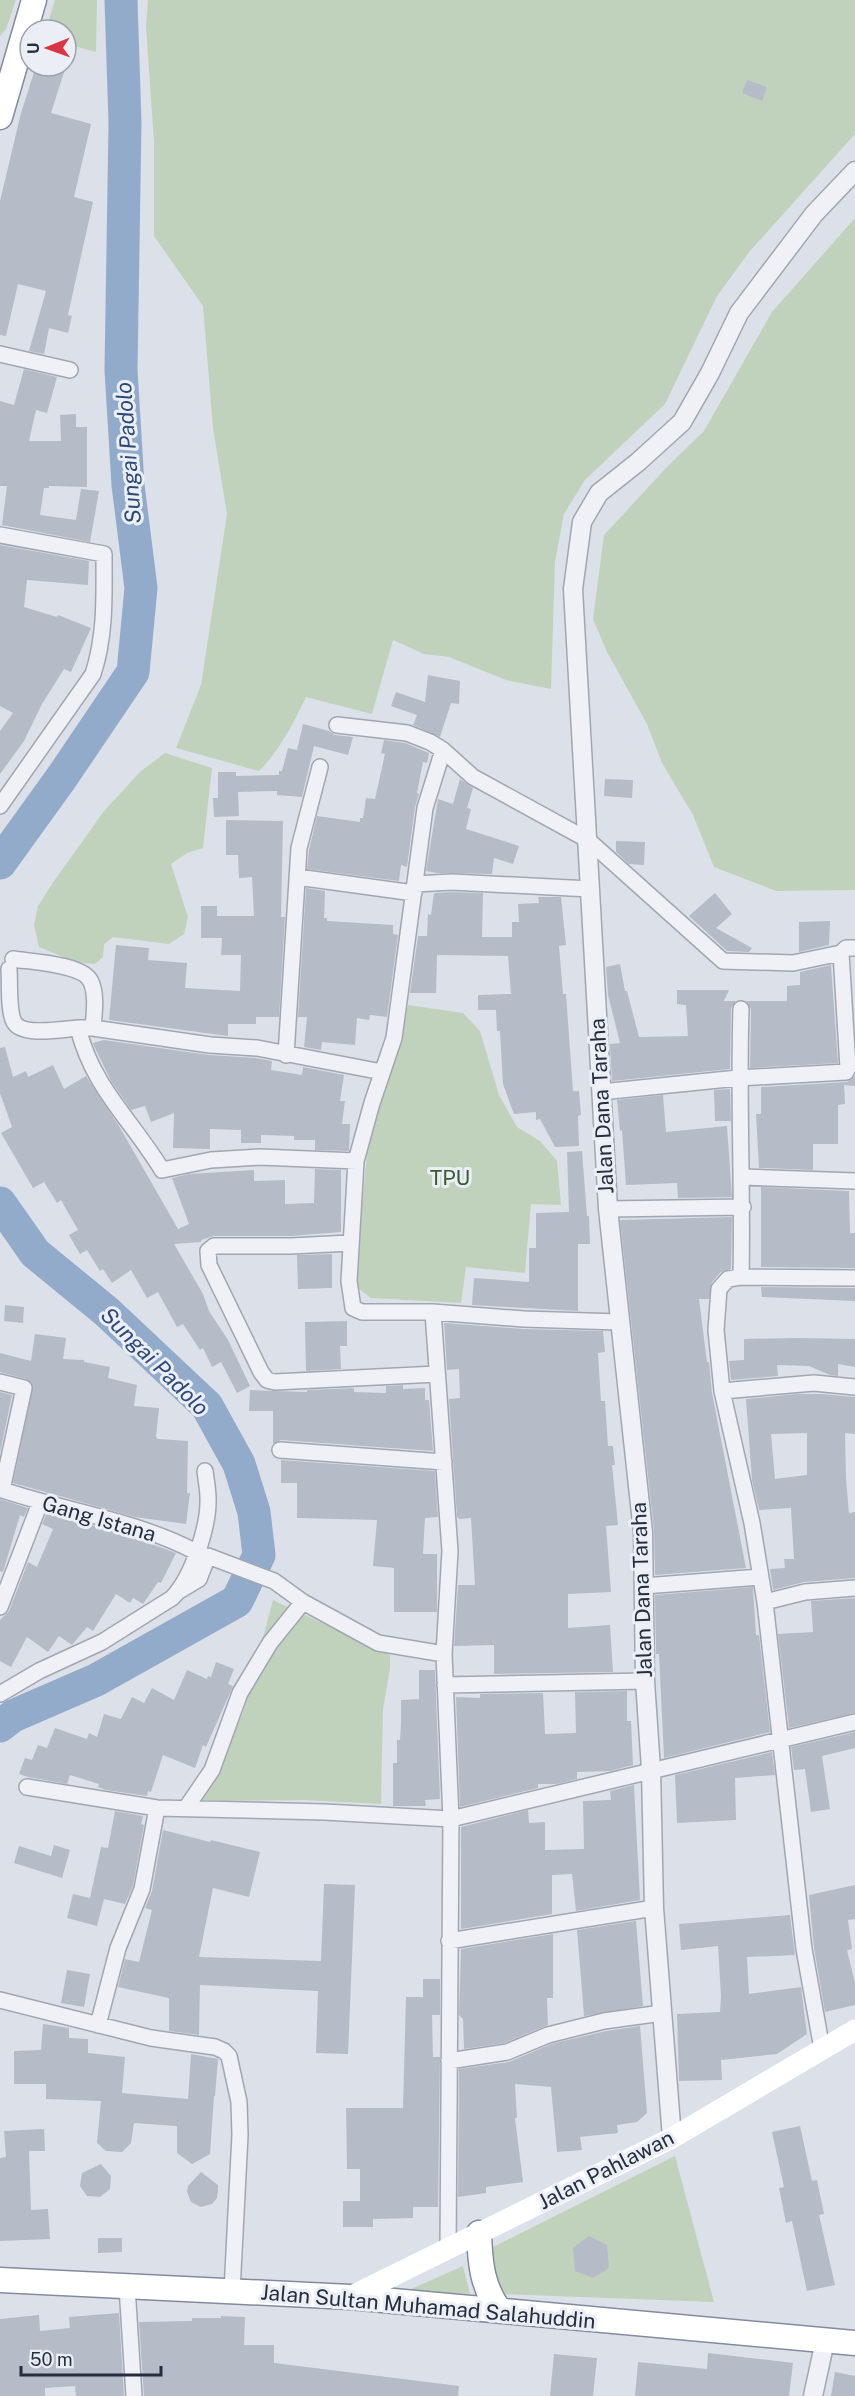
<svg xmlns="http://www.w3.org/2000/svg" width="855" height="2396" font-family="'Public Sans',sans-serif">
<style>
.green{fill:#c1d2bc}
.lines{fill:none;stroke-linecap:round;stroke-linejoin:round}
.river{stroke:#93abcb;stroke-width:33}
.building{fill:#b6bbc8;fill-rule:evenodd}
.minor-casing{stroke:#a1a7b2;stroke-width:18}
.tertiary-casing{stroke:#a1a7b2;stroke-width:21}
.trunk-casing{stroke:#828c9f;stroke-width:27}
.minor{stroke:#eff1f6;stroke-width:15}
.tertiary{stroke:#eff1f6;stroke-width:18}
.secondary{stroke:#fff;stroke-width:21}
.trunk{stroke:#fff;stroke-width:24}
.labels{text-anchor:middle;stroke-width:6;stroke-linejoin:round;paint-order:stroke}
.street-label{font-size:21px;fill:#252d3f;stroke:#ebeff5}
.park-label{font-size:21px;fill:#365c31;stroke:#ebeff5}
.water-label{font-size:22px;font-style:italic;fill:#2c4976;stroke:#ebeff5}
</style>
<rect width="100%" height="100%" fill="#dce0e8"/>
<path class="green" d="M0,0H16L6,29L0,36Z
M55,0H97L96,52L66,44V30H46Z
M148,0H855V134L750,251L717,296L665,404L585,480L564,514L555,562L551,689L506,680L449,657L424,654L393,640L372,714L306,697C293,724 280,750 259,771L176,748L201,685L227,514L213,428L203,306L154,236V142L146,26Z
M855,218V890L776,891L714,867L693,815L662,763L647,724L607,652L593,619L604,535L668,466L704,431L772,312Z
M165,753L212,768L203,848L187,853L171,864L188,917L184,934L169,944L113,937L104,944L103,957L95,964L75,962L39,947L34,925L38,906L52,884L104,811L141,771Z
M408,1005L463,1013L480,1031L499,1095L517,1127L540,1141L557,1161L561,1205L531,1204L525,1273L466,1267L461,1303L371,1298L359,1289L355,1271L370,1125L384,1092Z
M273,1600L390,1655V1668L383,1710L381,1804L303,1800L200,1801L243,1713Z
M675,2156L714,2302L499,2294L487,2250Z
M463,2266L470,2294L409,2290Z"/>
<g class="lines">
<path class="river" d="M0,863L62,777L133,672L141,588L128,485L121,370L125,123L121,0
M0,1203L35,1253L107,1312L207,1406L239,1464L254,1512L259,1555L237,1601L96,1680L13,1716L0,1726"/>
</g>
<path class="building" d="M36,66H66L51,113L91,124L74,197L93,202L68,315L72,316L68,333L49,328L44,354L29,351L46,291L18,284L6,336L0,335V201L21,113Z
M747,80L767,87L762,101L742,93Z
M24,369L57,377L47,413L36,410L29,441H61L60,415L76,414V427H87V487L49,486V488H44L40,515L76,520L81,489L99,491L90,542L2,525L7,486H0V401L14,405Z
M0,545L89,561L88,585L27,580L24,607L57,617L58,615L91,628L71,672L64,669L42,704L24,741L0,774V731L13,713L0,706Z
M428,675L460,681L459,704L451,703L440,737L413,725L417,715L391,706L396,692L425,702Z
M303,724L329,731L335,735L353,737L348,755L314,746L302,797L277,795V791L238,792L239,816L214,817L213,798H218V772H236V776L279,775V771H282L288,748L297,750Z
M384,740L405,743L429,753L427,763L423,762L417,793L419,794L415,807L407,867L401,865L399,881L307,869L309,850L317,816L360,822V818H363L366,798L375,799L385,754L381,753Z
M460,779L473,788L467,808L471,809L466,829L519,846L513,864L494,858L492,874L437,873L426,871L438,799L453,804Z
M605,779L633,780L632,798L604,796Z
M226,820L283,821L281,917H285L279,1017H256V1024H228V1036L109,1020L116,945L149,948L148,960L187,963L185,988L240,991L241,955H221L222,938H201V906H217V916H254L252,877L239,878L238,855H226Z
M616,841L645,842L644,865L629,864L616,852Z
M306,888L325,891L324,918H327V921L393,925V934L398,935L387,1017L370,1015L369,1020L357,1018L355,1045L322,1042L321,1050L304,1047L307,1017H298Z
M452,892L483,893L482,937H512V922H519L518,904L539,903L538,897H561L566,945L559,946L563,994H566L573,1091H579L581,1115L578,1116L579,1146L555,1147L540,1119L536,1120V1112L514,1114L503,1084L500,1031H497L496,1010H478V995L511,994L508,956L437,955L436,993H410L418,936H427L428,914L431,915L434,893Z
M715,893L732,914L716,928L752,948L749,952L727,951L689,916Z
M830,921L829,945L799,952V922Z
M620,964L625,991H627L639,1037L688,1036L686,1005L677,1004V990H729L724,1001H736L731,1009L730,1069L612,1081L610,1044L620,1043L608,995L606,967Z
M831,965L838,1063L750,1068L751,1009L746,1001H787V986L800,985V972Z
M104,1040L209,1055L256,1058L272,1061L271,1070L302,1075L303,1067L344,1075L340,1101H345L342,1124H350L349,1151L315,1150V1140H294V1136L261,1135V1143H241V1130L210,1129V1149L173,1148L174,1113L151,1122L145,1106L131,1110L111,1081L94,1046L93,1043Z
M5,1047L13,1077L26,1071L28,1077L53,1065L64,1089L86,1076L119,1126L178,1229L189,1224L172,1178L189,1174L254,1170V1181L285,1180V1204L314,1203L315,1169L341,1170V1232L291,1236H214L201,1240V1242L174,1244L203,1294L209,1311L228,1340L250,1386L237,1393L221,1362L212,1367L203,1348L200,1350L183,1324L177,1327L158,1292L147,1298L131,1270L112,1283L103,1269L100,1271L87,1250L80,1254L69,1235L78,1230L61,1200L57,1203L44,1182L33,1188L1,1133L12,1127L0,1093V1048Z
M855,1076V1086L844,1085L845,1104L838,1105V1144H813V1170L759,1168L756,1114H761V1087L847,1082Z
M730,1089L731,1121H715L714,1090Z
M663,1095L666,1132L727,1126L732,1197L678,1198L677,1183L626,1185L622,1130L620,1131L617,1100Z
M582,1151L587,1216H589L590,1244H578V1311L472,1305L474,1278L529,1282V1248H536V1213L569,1212L567,1152Z
M761,1187L849,1191L850,1233H855V1268L761,1267Z
M732,1217L731,1269L721,1272L712,1282L709,1299H699L707,1362H709L712,1393L746,1568L655,1575L654,1531L620,1220Z
M332,1254V1288L298,1289L297,1255Z
M761,1287L855,1288V1301L762,1297Z
M5,1305L24,1307L23,1323L4,1321Z
M347,1321V1346H340L341,1369L306,1371L305,1322Z
M444,1323L523,1329L603,1331L605,1352L598,1353L601,1401H605L608,1446H613L615,1465H612L618,1525L606,1526L611,1592L568,1594V1628L610,1625L613,1672L494,1674V1645L454,1646L458,1585H475L471,1518L460,1519L457,1517L449,1399L460,1398L459,1369L447,1370Z
M35,1334L66,1338L63,1359L84,1360V1362L110,1367L108,1378L137,1385L134,1406L159,1408L156,1437L158,1439L188,1441L187,1493H190L186,1524L135,1517L13,1483L33,1386L26,1379L0,1372V1353L31,1361Z
M797,1338L855,1339V1367L838,1364V1376L830,1375L809,1366L777,1365L778,1376L731,1380L729,1361L744,1360V1339Z
M403,1385V1389L425,1388V1400H429L433,1451L281,1440L273,1444V1411H249L250,1390L307,1392V1390L354,1388V1392L386,1393V1386Z
M0,1392L12,1395L0,1453Z
M797,1394H821L855,1397V1434L845,1433L846,1479L849,1513L855,1512V1578L804,1582L773,1590L770,1569L785,1568L784,1559H794L791,1508L759,1510L752,1480L746,1399ZM807,1433V1475L775,1479L771,1434Z
M281,1460L435,1471L438,1517L425,1518L423,1554H437V1612H394V1568L373,1566L377,1520L297,1518V1483H281Z
M0,1499L28,1508L24,1517L20,1515L3,1572L0,1571Z
M47,1513L122,1533L176,1553L161,1583L158,1582L143,1604L133,1598L130,1603L116,1594L93,1631L87,1627L72,1645L59,1636L48,1652L27,1637L11,1667L0,1661V1620L9,1611L28,1562L37,1567L53,1529L42,1524Z
M753,1587L756,1635H759L770,1732L664,1758L659,1654H656L655,1595Z
M855,1598V1713L789,1728L778,1634L813,1632L811,1601Z
M216,1662L234,1669L228,1684L233,1686L206,1747L203,1745L195,1768L163,1755L151,1792L148,1791L147,1796L106,1790L98,1787L99,1784L70,1775L67,1784L28,1777L19,1774L25,1758L32,1760L38,1745L47,1748L55,1728L87,1739L89,1733L97,1737L104,1714L121,1719L132,1697L144,1703L152,1688L174,1700L187,1670L207,1679L208,1676L211,1677Z
M419,1670H435L440,1799L425,1800L426,1806H393V1763H397V1740H400L401,1724V1700L419,1699Z
M627,1691V1721H631L633,1765L610,1771L577,1772V1779L557,1784H538V1788L460,1807L456,1697L480,1698V1694L543,1693L545,1734L576,1733L575,1692Z
M855,1732V1748L822,1756L830,1809L811,1812L805,1769L794,1770L791,1747Z
M772,1752L775,1775L735,1778L736,1820L677,1823L675,1775Z
M634,1785L640,1900L576,1911L572,1874L552,1875V1914L461,1929V1827L528,1810L529,1823L545,1822V1850L584,1849L583,1801L611,1800L610,1791Z
M115,1811L143,1816L141,1824L144,1825L133,1886L125,1904L104,1899L97,1926L67,1918L73,1894L90,1898L101,1847L108,1848Z
M163,1830L210,1842L211,1840L260,1852L249,1897L213,1888L199,1957L321,1961L324,1884L355,1885L348,2054L316,2053L318,1991L200,1985L199,2035L169,2031V1998L118,1987L125,1959L139,1962L152,1910L145,1908L152,1891Z
M54,1845L70,1850L62,1878L14,1863L19,1846L51,1856Z
M855,1885V1919L848,1920L852,1949L847,1950L855,1983V2005L825,2012L814,1948L809,1895Z
M790,1915L795,1955L747,1957L749,1994L801,1987L807,2034L777,2054L721,2060L722,2080L679,2081L677,2014L720,2012L721,1996L718,1946L681,1950L679,1924Z
M636,1921L643,2006L584,2016L577,1930Z
M553,1934V1998H547L548,2025L504,2043L464,2049L463,2019L459,2015L461,1949Z
M67,1970L90,1974L84,2007L61,2003Z
M423,1979H440V2015H432L433,2057H440L438,2207H413V2218L373,2219V2227H343V2201H360V2169H347L346,2108H403L406,1997H423Z
M43,2024L69,2028V2038L88,2039V2053L125,2057L122,2093L188,2099L191,2054L218,2059L215,2096H214L210,2154L192,2164L177,2153V2126L134,2123L131,2143L122,2152L106,2151L97,2143L101,2101L46,2099V2084H14V2051L41,2050Z
M640,2026L647,2113L637,2122L617,2125L618,2133L580,2137L582,2150L557,2152L551,2087L515,2084L517,2118H515L523,2182L486,2187V2193L458,2197L459,2069L509,2062L551,2044L606,2031Z
M800,2126L812,2181L817,2180L824,2214L819,2215L835,2285L807,2291L792,2221L786,2223L779,2188L784,2187L772,2132Z
M44,2129L45,2151H29L31,2210L48,2209L50,2239L0,2241V2158L6,2157L4,2131Z
M101,2164L111,2176L110,2189L100,2197L87,2196L80,2186L82,2173Z
M201,2172L218,2185V2191L217,2198L212,2204L201,2207L191,2202L187,2192L188,2186Z
M589,2236L607,2245L609,2268L593,2278L575,2271L573,2248Z
M98,2238H122V2252L98,2253Z
M119,2313L124,2396H76L75,2386L45,2388V2396H0V2319L39,2315L40,2331L70,2328L69,2317Z
M221,2316L245,2317L244,2345H274V2363L459,2386L458,2396H144L139,2322L192,2321V2318H221Z
M708,2353L793,2363L789,2396H635L638,2362L707,2369Z
M554,2354L597,2358L593,2396H550Z
M835,2372L855,2376V2396H831Z"/>
<g class="lines">
<g class="minor-casing">
<path id="minor" d="M0,354L70,370
M0,535L104,554C104,595 106,634 93,674L0,806
M337,725L407,733L430,742L443,750L473,777L588,840L723,961L793,963L841,953
M443,750L425,808L394,1038L372,1103L356,1161L349,1281L353,1308L362,1312H433L450,1551L444,1654L451,1819L448,2249
M297,877L414,893
M415,884L452,882L590,889
M13,959C32,962 84,964 91,982C97,995 94,1014 93,1028L210,1045L257,1048L382,1072
M9,969C10,982 8,1011 14,1022C22,1037 63,1029 78,1028
M741,1009C738,1098 743,1187 741,1277L728,1279L719,1289L716,1330L722,1391L752,1523L765,1602L804,1949L822,2049
M93,1028H78C93,1088 131,1119 162,1170L211,1160L260,1157L356,1161
M286,1055L299,848L320,767
M601,1092L738,1078L846,1072L848,1068L841,953L846,948H855
M743,1177L855,1181
M608,1209L743,1207
M350,1243L291,1246H214L208,1251L209,1265L261,1372L267,1380L275,1382L437,1374
M741,1277L855,1278
M433,1312L524,1319L619,1322
M0,1382L24,1388L2,1490
M722,1391L814,1383L855,1387
M280,1450L444,1462
M0,1489C64,1511 136,1520 196,1552
M644,1586L760,1577
M179,1591L199,1579L208,1556L274,1581L303,1602L378,1643L444,1654
M765,1602L805,1592L855,1588
M0,1607L40,1503
M445,1685L645,1681
M0,1694L39,1671L102,1642L172,1598C192,1578 209,1526 208,1498C208,1489 206,1480 205,1471
M27,1787L157,1808L325,1812L451,1819L855,1722
M186,1808L212,1770L240,1693L270,1643L303,1602
M449,1941L654,1908
M0,2000L151,2038L215,2047L224,2051L229,2056L239,2102L240,2135L232,2291
M98,2025L118,1948L142,1889L157,1808
M449,2061L507,2052L548,2035L604,2021L662,2013
M127,2287L134,2396"/>
</g>
<g class="tertiary-casing">
<path id="tertiary" d="M672,2138L654,1908L651,1769L645,1681L643,1532L608,1209L573,589L582,522L599,493L638,462L682,422L710,373L739,313L814,214L855,171
M813,2396L825,2341"/>
</g>
<g class="trunk-casing">
<path id="trunk" d="M0,117L34,0
M479,2233C480,2263 482,2287 500,2311
M0,2280L350,2297L855,2343"/>
</g>
<use href="#minor" class="minor"/>
<use href="#tertiary" class="tertiary"/>
<path class="secondary" d="M350,2297L672,2138L855,2030"/>
<use href="#trunk" class="trunk"/>
</g>
<g class="labels">
<g class="street-label">
<text transform="translate(602 1106) rotate(-93)" y="7">Jalan Dana Taraha</text>
<text transform="translate(99 1519) rotate(16)" y="7">Gang Istana</text>
<text transform="translate(642 1590) rotate(-92)" y="7">Jalan Dana Taraha</text>
<text transform="translate(606 2170) rotate(-27)" y="7">Jalan Pahlawan</text>
<text transform="translate(428 2307) rotate(5)" y="7">Jalan Sultan Muhamad Salahuddin</text>
</g>
<g class="park-label">
<text x="450" y="1185">TPU</text>
</g>
<g class="water-label">
<text transform="translate(128 453) rotate(-94)" y="8">Sungai Padolo</text>
<text transform="translate(155 1361) rotate(45)" y="8">Sungai Padolo</text>
</g>
</g>
<g transform="translate(48 48) rotate(269)"><circle r="28" fill="#ebeff5" stroke="#9ca1ac" stroke-width="1.5"/>
<path d="M0-4.5L10 22L0 15L-10 22Z" fill="#d93544"/>
<text y="-9" font-size="16" font-weight="bold" text-anchor="middle" fill="#252d3f">U</text>
</g>
<path d="M21 2366v9h140v-9" fill="none" stroke="#252d3f" stroke-width="3"/>
<text x="30" y="2366" font-size="18" fill="#252d3f" stroke="#ebeff5" stroke-width="4.5" paint-order="stroke">50 m</text>
</svg>
